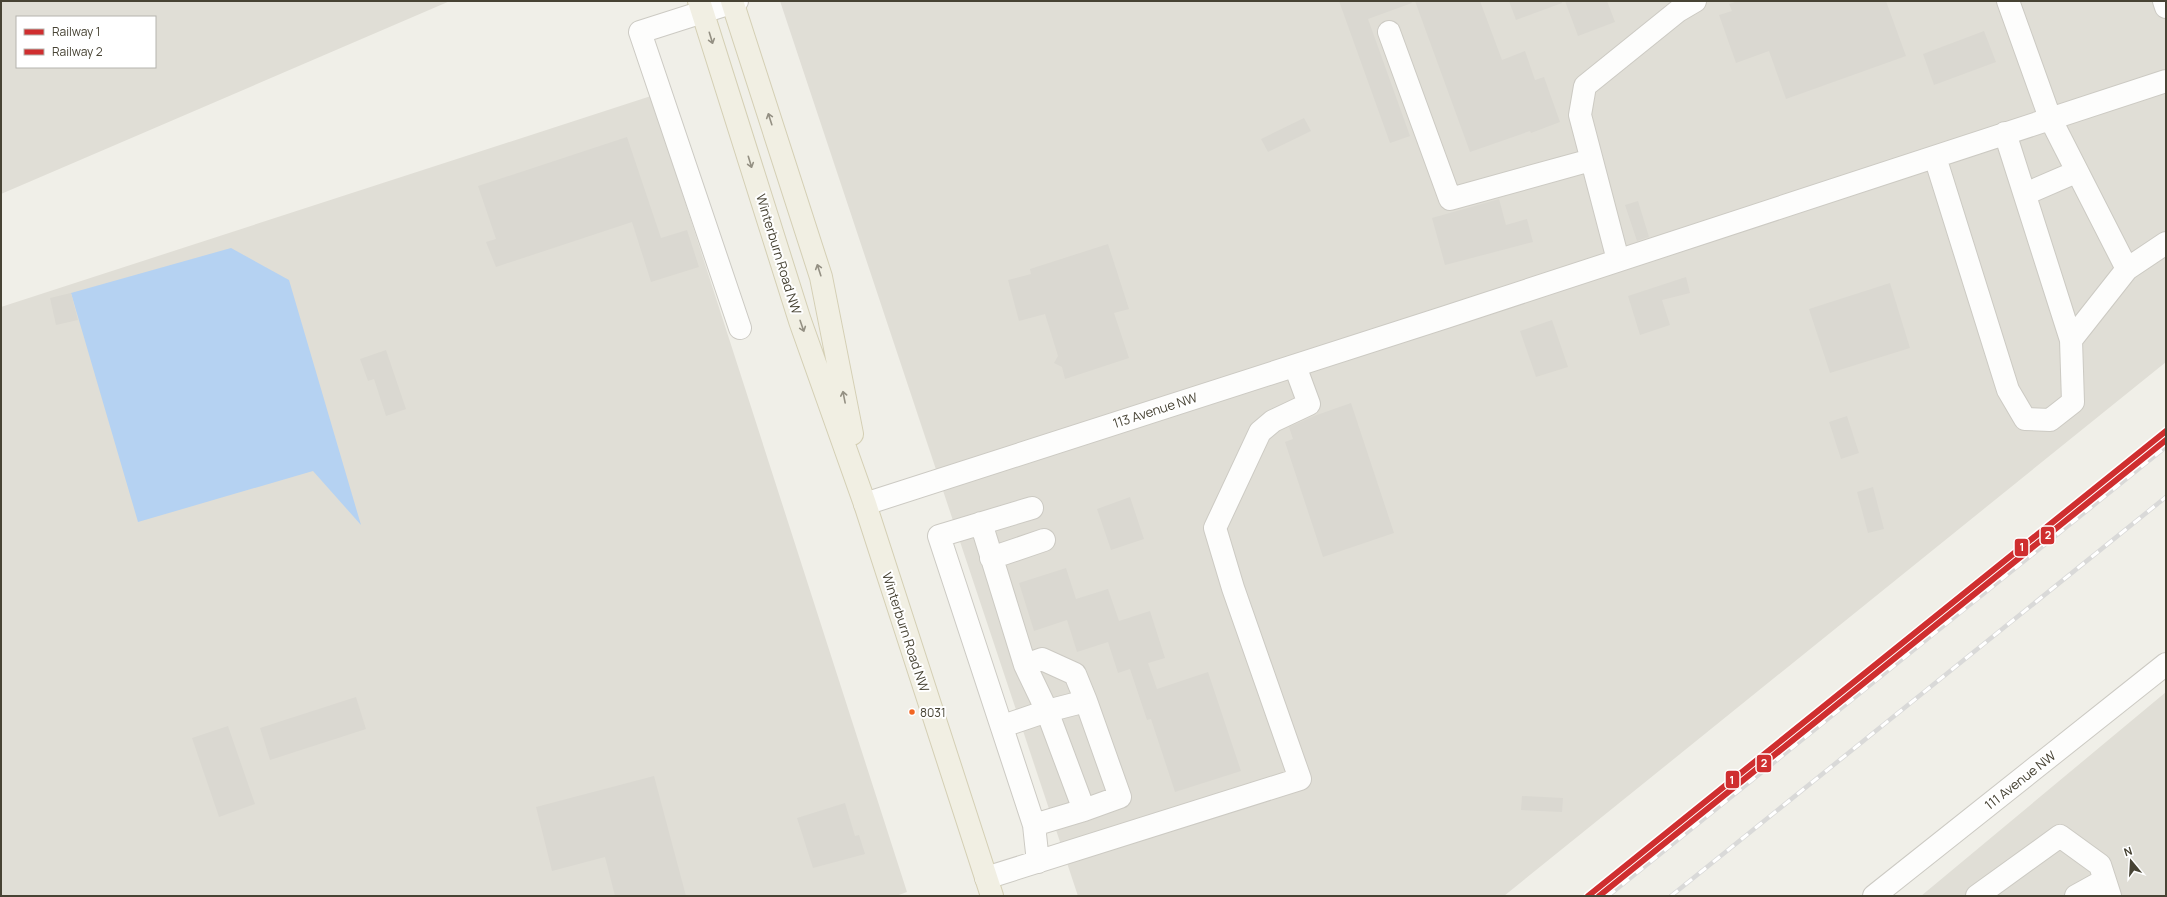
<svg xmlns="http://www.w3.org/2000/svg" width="2167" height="897" font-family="Manrope,sans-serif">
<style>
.industrial{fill:#e0ded6;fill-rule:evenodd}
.water{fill:#b5d2f2}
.building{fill:#dad8d1}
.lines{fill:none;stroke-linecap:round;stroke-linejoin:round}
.minor-casing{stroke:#cccac3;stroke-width:24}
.major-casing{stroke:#d4cfb4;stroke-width:24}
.minor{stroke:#fdfdfc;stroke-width:22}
.major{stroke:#f1efe3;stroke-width:22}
.rail-casing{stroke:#d9d9d8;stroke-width:4.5}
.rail{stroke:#fff;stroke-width:3;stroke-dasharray:9;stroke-linecap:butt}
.rail-1-casing{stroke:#fff;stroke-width:9}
.rail-2-casing{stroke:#fff;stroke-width:9}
.rail-1{stroke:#cf2e2f;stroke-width:6}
.rail-2{stroke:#cf2e2f;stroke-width:6}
.oneway{stroke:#949083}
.bus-dot{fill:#f26522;stroke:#fff;stroke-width:1.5}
.labels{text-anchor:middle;stroke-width:4;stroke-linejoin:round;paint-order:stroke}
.bus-label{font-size:12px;fill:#474334;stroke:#fff;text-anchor:start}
.street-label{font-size:13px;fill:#474334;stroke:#fff}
.line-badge{stroke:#fff;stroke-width:1.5}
.badge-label{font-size:11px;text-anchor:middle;font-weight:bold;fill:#fff}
</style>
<rect width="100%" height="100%" fill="#f0efe8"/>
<path class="industrial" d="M1,1H450L1,194ZM17,17H155V67H17Z
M780,1H2166V362L1504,896H1078Z
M651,96L907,892L896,896H1V307Z
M2166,692V896H1921Z"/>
<path class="water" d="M231,248L289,280L361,525L313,471L138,522L71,293Z"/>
<path class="building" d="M1339,1H1411L1412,3L1368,19L1410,136L1390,143Z
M1415,1H1480L1502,60L1525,51L1535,80L1544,77L1560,122L1531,133L1530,131L1470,152Z
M1509,1H1562V3L1516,20Z
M1565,1H1607L1615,22L1578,36Z
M1738,1H1886L1906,56L1786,99L1769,51L1736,63L1719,15L1732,11L1729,4Z
M1984,31L1996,62L1934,85L1923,54Z
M1304,118L1311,131L1268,152L1261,139Z
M627,137L661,238L687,230L699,267L651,282L632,222L496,267L486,242L496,239L478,186Z
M1499,199L1506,225L1527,219L1533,242L1445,265L1432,218Z
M1638,201L1649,237L1637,241L1625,205Z
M1108,244L1129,309L1114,313L1129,358L1065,379L1062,367L1054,363L1058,356L1045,314L1019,321L1008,280L1031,274L1030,269Z
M1686,277L1690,293L1662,300L1670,325L1640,335L1628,296Z
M1890,283L1910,348L1830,373L1809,309Z
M71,293L78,320L56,325L50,298Z
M1552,320L1568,367L1536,377L1520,331Z
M386,350L406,409L386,416L374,379L368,381L360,359Z
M1351,403L1394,533L1323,557L1285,442L1293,439L1289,427L1314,416Z
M1847,416L1859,453L1841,459L1829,422Z
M1873,487L1884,529L1868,533L1857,492Z
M1130,497L1144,539L1111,550L1097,509Z
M1066,568L1076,599L1108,589L1119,621L1150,611L1165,658L1148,663L1157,689L1208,672L1241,771L1175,792L1151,719L1147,720L1130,669L1118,673L1108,642L1077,652L1067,620L1034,631L1019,583Z
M356,697L366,729L270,760L260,728Z
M228,726L255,804L219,817L192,738Z
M654,776L686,896H615L605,857L552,871L536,807Z
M1522,796L1563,798L1562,812L1521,810Z
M845,803L855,836L859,835L865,854L813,868L797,818Z"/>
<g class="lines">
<g class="minor-casing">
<path id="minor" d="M737,1L640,32L740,328
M2008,1L2050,118L2127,269L2166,243
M2164,1L2166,7
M1389,32L1450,199L1591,160
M1935,157L2008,390L2025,419L2050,420L2073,402L2071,340L2005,133
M2025,194L2076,172
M1618,260L1580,115L1585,86L1678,11L1695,1
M2071,340L2127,269
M865,504L1446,317L2166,81
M1032,508L939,536L1034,825L1038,862
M981,523L1025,665L1047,711L1084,810L1034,825
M991,558L1044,540
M1003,726L1047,711L1086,701L1075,674L1042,659L1025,665
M1084,810L1120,797L1086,701
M986,878L1300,779L1233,588L1215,528L1260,432L1273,421L1309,404L1295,366
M1874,896L2166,664
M1977,896L2060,836L2100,865L2110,896
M2076,896L2105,880"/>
</g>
<g class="major-casing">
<path id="major" d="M699,1L800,321L865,504L992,896
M732,1L821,277L852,434"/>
</g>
<use href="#minor" class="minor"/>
<use href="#major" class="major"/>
<g class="rail-casing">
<path id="rail" d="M1608,896L2166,447
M1671,896L2166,497"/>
</g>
<use href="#rail" class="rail"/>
<g class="rail-1-casing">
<path id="rail-1" d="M1588,896L2166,431"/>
</g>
<g class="rail-2-casing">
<path id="rail-2" d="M1599,896L2166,440"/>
</g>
<use href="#rail-1" class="rail-1"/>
<use href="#rail-2" class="rail-2"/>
</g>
<defs><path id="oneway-shaft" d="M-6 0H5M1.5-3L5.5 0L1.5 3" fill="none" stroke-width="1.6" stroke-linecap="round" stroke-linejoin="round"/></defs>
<g class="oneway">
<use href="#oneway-shaft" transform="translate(711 38) rotate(73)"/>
<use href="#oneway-shaft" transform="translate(770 119) rotate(-108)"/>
<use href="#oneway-shaft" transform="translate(750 162) rotate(73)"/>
<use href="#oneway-shaft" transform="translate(819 270) rotate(-108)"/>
<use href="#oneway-shaft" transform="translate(802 326) rotate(71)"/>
<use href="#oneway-shaft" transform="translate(844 397) rotate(-101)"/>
</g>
<circle class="bus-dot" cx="912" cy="712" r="3.5"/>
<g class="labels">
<g class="bus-label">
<text x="920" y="717">8031</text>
</g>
<g class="street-label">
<text transform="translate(779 254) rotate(73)" y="5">Winterburn Road NW</text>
<text transform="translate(1155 410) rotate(-18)" y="5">113 Avenue NW</text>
<text transform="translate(906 632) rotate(72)" y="5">Winterburn Road NW</text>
<text transform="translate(2020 780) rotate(-38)" y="5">111 Avenue NW</text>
</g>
</g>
<g class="line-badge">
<rect x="2040" y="526" width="15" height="19" rx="4" fill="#cf2e2f"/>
<rect x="2014" y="538" width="15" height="19" rx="4" fill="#cf2e2f"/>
<rect x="1756" y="754" width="16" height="19" rx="4" fill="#cf2e2f"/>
<rect x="1725" y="770" width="15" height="19" rx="4" fill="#cf2e2f"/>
</g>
<g class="badge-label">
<text x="2048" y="539">2</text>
<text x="2022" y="551">1</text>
<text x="1764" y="767">2</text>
<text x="1732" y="784">1</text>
</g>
<rect width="2167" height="897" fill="none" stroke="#474334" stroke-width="4"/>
<rect x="16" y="16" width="140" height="52" fill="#ffffff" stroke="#b5b4ae"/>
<rect x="24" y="29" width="20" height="6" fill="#cf2e2f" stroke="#b5b4ae"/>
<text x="52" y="36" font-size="12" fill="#474334">Railway 1</text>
<rect x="24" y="49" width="20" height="6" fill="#cf2e2f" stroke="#b5b4ae"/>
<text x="52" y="56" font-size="12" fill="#474334">Railway 2</text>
<g transform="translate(2131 861) rotate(342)" stroke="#ffffff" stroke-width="3" paint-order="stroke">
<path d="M0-3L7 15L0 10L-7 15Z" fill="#474334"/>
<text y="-6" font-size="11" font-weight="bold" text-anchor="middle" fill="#474334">N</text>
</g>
</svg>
